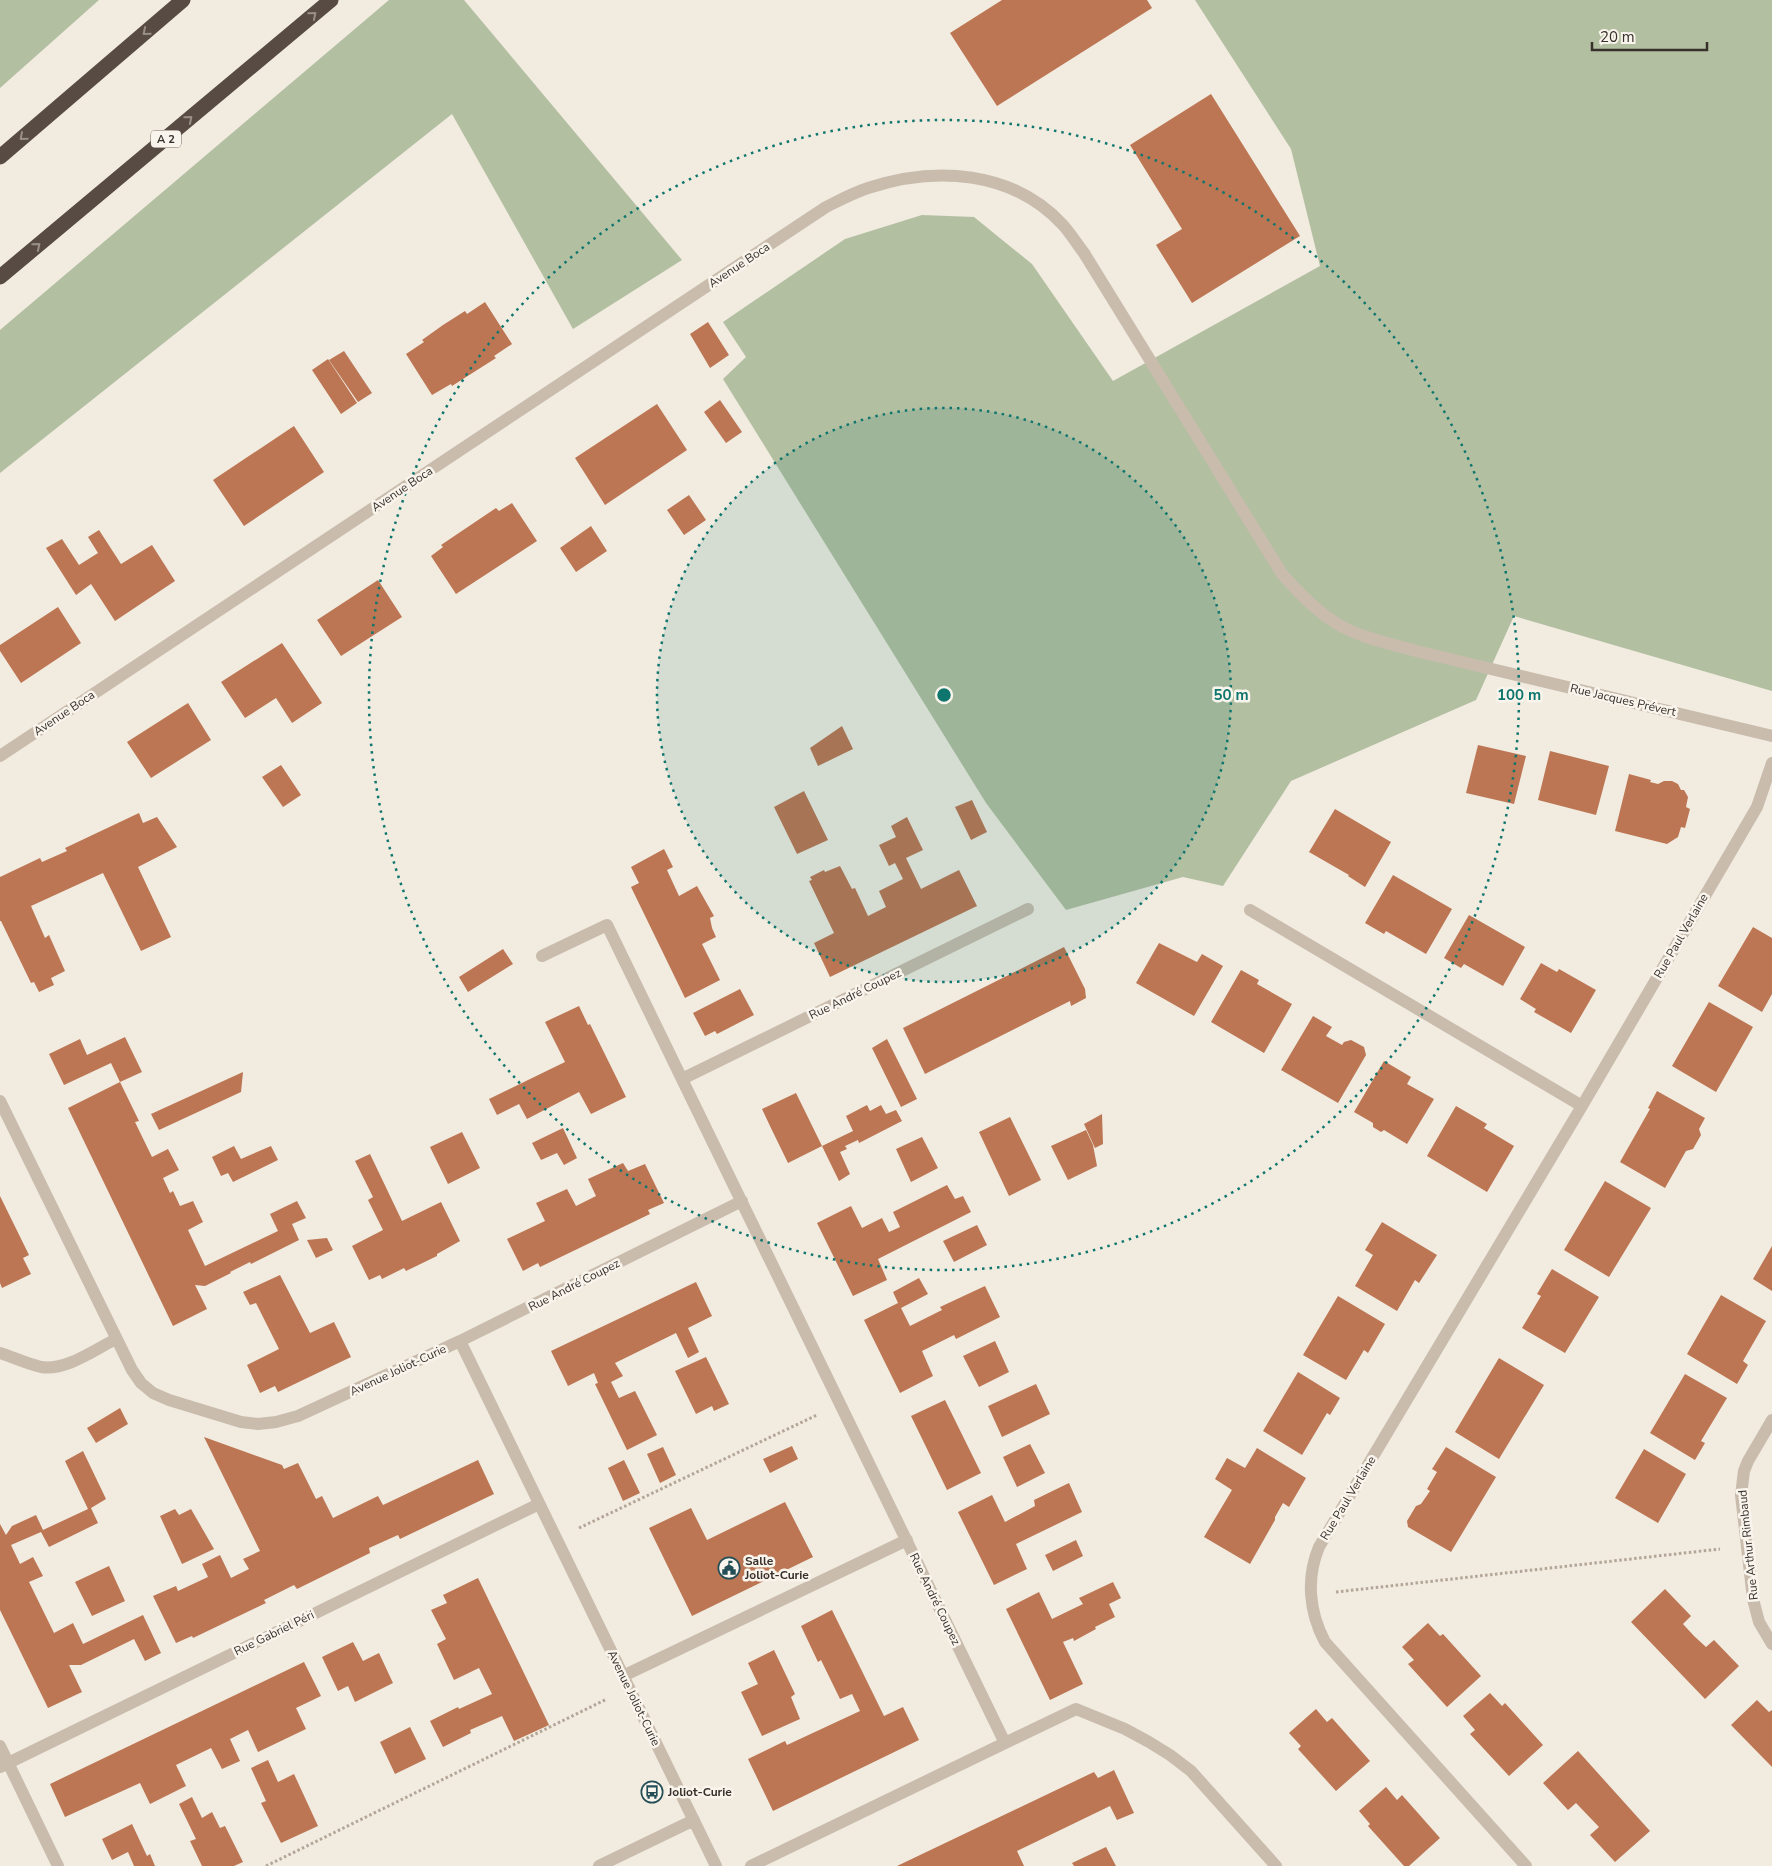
<svg xmlns="http://www.w3.org/2000/svg" width="1772" height="1866" font-family="'Nunito Sans',sans-serif">
<style>
.green{fill:#b3bfa1}
.building{fill:#bc7653}
.lines{fill:none;stroke-linecap:round;stroke-linejoin:round}
.path{stroke:#b4a697;stroke-width:3;stroke-dasharray:2.5 2.5;stroke-linecap:butt}
.minor{stroke:#c9bcad;stroke-width:12}
.highway{stroke:#584b43;stroke-width:15}
.oneway{stroke:#988f87}
.ring{fill:none;stroke:#0f766e;stroke-width:2.5;stroke-dasharray:2.5 5}
.labels{text-anchor:middle;stroke-width:5;stroke-linejoin:round;paint-order:stroke}
.shield{fill:#f9f4ec;stroke:#716b65;stroke-width:1}
.shield-label{font-size:11px;font-weight:bold;fill:#37302b}
.street-label{font-size:12px;fill:#37302b;stroke:#f9f4ec}
.poi-label{font-size:12px;font-weight:bold;fill:#37302b;stroke:#f9f4ec;text-anchor:start}
.centre{fill:#0f766e;stroke:#f9f4ec;stroke-width:2.5}
.ring-label{font-size:15px;text-anchor:middle;font-weight:bold;fill:#0f766e;stroke:#f9f4ec;stroke-width:5;stroke-linejoin:round;paint-order:stroke}
</style>
<rect width="100%" height="100%" fill="#f1ebe0"/>
<path class="green" d="M0,0H99L0,88Z
M389,0H464L682,260L573,329L452,114L0,473V330Z
M1195,0H1772V691L1514,616L1476,700L1291,781L1223,886L1183,877L1066,910L986,803L723,379L746,357L723,322L845,239L922,215L974,217L1032,264L1113,381L1320,266L1291,149Z"/>
<path class="building" d="M1002,0H1147L1152,8L997,106L950,33Z
M1211,94L1300,236L1192,303L1156,245L1182,229L1130,145Z
M485,302L512,344L494,356L496,358L452,386L451,384L432,395L406,354L424,342L422,340L443,325L465,311L467,314Z
M708,322L729,355L710,368L690,334Z
M344,351L372,393L358,402L329,360Z
M328,359L357,403L341,414L312,370Z
M720,400L742,432L726,443L704,412Z
M657,404L687,450L605,505L575,458Z
M294,426L324,472L244,526L213,480Z
M689,495L706,520L684,535L667,510Z
M512,503L537,541L456,594L431,556L443,547L441,545L496,508L499,511Z
M591,526L607,551L576,572L560,548Z
M99,530L121,564L152,545L175,581L115,621L91,584L76,595L46,548L62,539L79,565L98,553L88,537Z
M378,580L402,617L341,656L317,620Z
M58,607L81,643L21,683L0,651V645Z
M282,643L322,703L292,723L276,698L245,718L221,682Z
M188,703L211,740L151,778L127,742Z
M842,726L853,749L818,766L810,748Z
M1478,745L1526,756L1514,804L1466,793Z
M1550,751L1609,766L1596,815L1538,800Z
M281,765L301,795L283,807L262,777Z
M1629,774L1651,780L1650,782L1658,784L1664,781H1672L1678,784L1681,790H1684L1688,797L1686,807L1690,809L1685,828L1681,827L1678,837L1667,844L1615,831Z
M804,791L828,840L797,854L774,807Z
M972,800L987,832L971,840L955,807Z
M1335,809L1391,842L1365,887L1348,876L1349,875L1309,852Z
M139,813L143,823L157,817L177,847L138,867L171,937L141,951L103,873L31,906L45,938L49,935L65,971L51,978L54,985L39,992L34,982L31,983L1,921H0V877L40,858L42,862L67,851L65,848Z
M907,817L923,850L906,858L921,889L959,870L977,906L830,977L814,943L834,933L809,881L812,880L810,877L824,870L825,872L840,866L852,889L855,888L868,916L886,907L879,891L903,879L895,863L889,866L879,845L896,837L891,826Z
M664,849L673,867L667,870L679,896L697,886L714,916L710,918L712,928L716,937L702,944L720,980L685,998L631,887L639,883L631,867Z
M1393,875L1452,909L1426,954L1386,931L1384,934L1365,923Z
M1469,915L1525,947L1503,986L1464,964L1461,968L1444,958Z
M1753,927L1772,938V994L1762,1012L1718,986Z
M1159,943L1197,962L1202,954L1223,966L1194,1016L1136,983Z
M1064,947L1085,989L1086,998L1071,1006L1070,1001L925,1074L903,1028Z
M503,949L513,964L468,992L459,977Z
M1541,963L1557,972L1559,969L1596,990L1571,1033L1534,1012L1536,1009L1520,999Z
M1241,970L1259,980L1257,984L1292,1004L1264,1053L1211,1022Z
M740,989L754,1015L717,1034L715,1031L705,1036L693,1013Z
M1709,1002L1753,1027L1716,1092L1672,1066Z
M579,1006L588,1025L590,1024L626,1097L591,1114L579,1092L527,1119L519,1104L497,1115L489,1099L565,1062L545,1022Z
M1313,1016L1332,1027L1326,1036L1342,1045L1344,1042L1351,1040L1364,1047L1366,1055L1338,1103L1281,1070Z
M125,1037L142,1072L120,1082L139,1121L135,1122L152,1157L168,1149L179,1170L163,1178L170,1193L173,1191L180,1206L193,1201L203,1222L188,1230L205,1266L278,1231L270,1214L297,1201L306,1218L292,1224L299,1240L251,1264L250,1262L230,1272L231,1273L205,1286L195,1285L207,1309L173,1326L68,1108L120,1082L111,1063L64,1085L49,1054L80,1039L87,1055Z
M887,1039L917,1099L901,1107L872,1048Z
M1384,1061L1411,1077L1407,1084L1434,1099L1407,1144L1384,1130L1381,1132L1373,1127V1123L1354,1112Z
M243,1072L241,1092L159,1130L151,1114Z
M1657,1091L1705,1118L1699,1129L1701,1135L1693,1149L1686,1151L1665,1188L1620,1162L1650,1109L1648,1108Z
M796,1093L822,1146L853,1131L846,1116L867,1105L870,1111L881,1105L886,1114L896,1110L902,1121L859,1143L858,1140L845,1146L847,1149L840,1152L850,1174L839,1181L822,1146L788,1163L770,1126L762,1109Z
M1456,1106L1487,1124L1484,1128L1514,1146L1487,1192L1427,1156Z
M1102,1114L1103,1144L1095,1148L1084,1124Z
M1010,1117L1041,1180L1009,1196L979,1132Z
M563,1128L577,1158L564,1165L557,1153L541,1160L532,1143Z
M1086,1130L1093,1145L1097,1166L1068,1180L1051,1146Z
M462,1132L480,1168L448,1184L430,1147Z
M922,1137L938,1168L911,1182L896,1149Z
M234,1146L241,1159L271,1146L278,1160L233,1182L228,1173L221,1176L212,1157Z
M370,1154L402,1221L441,1202L460,1241L437,1254V1256L406,1271L404,1268L382,1279L380,1275L369,1280L352,1246L383,1230L368,1200L373,1197L355,1161Z
M623,1163L628,1171L645,1164L664,1203L648,1210L650,1214L540,1267L538,1263L523,1271L507,1239L545,1221L536,1203L567,1189L576,1206L596,1196L588,1179Z
M1605,1181L1651,1208L1609,1277L1564,1250Z
M947,1185L955,1199L963,1196L971,1212L878,1259L887,1280L853,1296L817,1223L851,1206L862,1228L882,1218L889,1232L900,1227L893,1212Z
M0,1196L29,1255L23,1258L31,1274L2,1288L0,1283Z
M1382,1222L1437,1255L1419,1283L1415,1280L1397,1311L1355,1286L1373,1255L1365,1250Z
M977,1225L987,1245L954,1262L943,1241Z
M327,1238L333,1250L316,1258L307,1240Z
M1772,1246V1291L1753,1279Z
M1552,1269L1599,1297L1565,1353L1522,1328L1541,1296L1537,1294Z
M280,1275L310,1333L334,1322L351,1357L278,1392L275,1386L260,1393L247,1365L279,1349L256,1303L250,1305L243,1292Z
M919,1278L928,1294L901,1308L910,1326L942,1310L940,1307L985,1286L1000,1317L956,1339L954,1335L922,1351L933,1376L900,1393L864,1320L898,1303L893,1292Z
M696,1282L712,1316L688,1328L699,1352L688,1358L676,1333L615,1363L623,1376L611,1382L619,1398L635,1391L657,1435L627,1450L595,1384L598,1383L594,1373L568,1386L551,1351Z
M1721,1295L1766,1321L1743,1361L1748,1365L1737,1384L1687,1354Z
M1338,1296L1385,1324L1368,1353L1364,1350L1346,1380L1303,1355Z
M995,1341L1009,1372L979,1387L963,1356Z
M706,1357L729,1404L714,1411L712,1406L696,1414L675,1371Z
M1499,1358L1544,1385L1499,1459L1455,1432Z
M1298,1372L1340,1398L1330,1415L1327,1413L1302,1455L1263,1431Z
M1685,1374L1727,1398L1701,1441L1705,1443L1695,1460L1650,1433Z
M1036,1384L1050,1414L1002,1437L988,1406Z
M945,1400L981,1473L947,1490L911,1416Z
M120,1408L128,1424L96,1443L87,1428Z
M204,1437L282,1465L284,1469L298,1463L316,1499L322,1496L333,1518L378,1496L383,1505L478,1460L494,1494L400,1539L398,1535L369,1548L370,1553L297,1589L294,1585L264,1600L266,1603L193,1638L192,1636L176,1643L153,1596L176,1586L178,1591L208,1577L202,1564L220,1555L231,1578L249,1569L243,1559L260,1551Z
M1030,1444L1045,1473L1017,1487L1003,1457Z
M792,1446L798,1459L770,1473L763,1459Z
M663,1447L676,1475L660,1483L647,1454Z
M1446,1447L1496,1477L1451,1552L1408,1527L1407,1521L1416,1506L1421,1504L1430,1491L1427,1489L1437,1472L1432,1469Z
M1257,1448L1306,1478L1289,1507L1283,1503L1275,1517V1520L1250,1564L1204,1537L1232,1490L1215,1479L1227,1458L1245,1468Z
M1644,1449L1686,1474L1658,1523L1615,1498Z
M83,1451L106,1499L91,1508L98,1523L49,1547L41,1532L11,1545L20,1564L33,1557L43,1576L29,1582L54,1633L73,1623L83,1644L143,1615L161,1653L145,1661L134,1639L81,1665H69L82,1692L48,1708L0,1610V1524L6,1535L12,1526L36,1515L43,1530L88,1509L65,1461Z
M624,1460L640,1493L623,1501L608,1468Z
M1069,1483L1082,1512L1016,1544L1027,1569L994,1585L958,1512L992,1495L1005,1522L1035,1506L1034,1500Z
M785,1502L813,1557L692,1616L649,1528L691,1508L707,1540Z
M175,1509L179,1515L191,1509L214,1549L182,1564L160,1516Z
M1076,1540L1083,1556L1053,1571L1045,1555Z
M109,1566L125,1601L92,1616L75,1582Z
M478,1578L549,1725L514,1741L502,1716L470,1730L471,1733L443,1747L430,1721L458,1707L459,1709L492,1694L479,1668L454,1680L437,1644L446,1639L431,1610L447,1603L443,1595Z
M1113,1582L1121,1598L1109,1604L1115,1617L1095,1627L1096,1629L1074,1641L1073,1638L1063,1642L1083,1684L1050,1700L1006,1609L1039,1592L1052,1619L1083,1604L1079,1598Z
M1665,1589L1691,1616L1683,1624L1694,1636L1706,1647L1714,1640L1739,1666L1705,1699L1631,1622Z
M832,1610L884,1716L903,1707L919,1740L773,1811L748,1759L785,1741L787,1745L860,1711L852,1694L840,1699L821,1660L818,1662L801,1626Z
M1428,1623L1440,1636L1443,1634L1481,1676L1447,1707L1408,1664L1414,1660L1402,1647Z
M353,1642L363,1661L379,1653L393,1683L355,1702L348,1686L338,1691L322,1657Z
M774,1650L795,1694L791,1697L800,1719L762,1736L741,1692L758,1684L748,1663Z
M304,1662L321,1696L296,1708L306,1729L258,1752L248,1730L230,1739L240,1761L222,1769L211,1748L176,1765L186,1786L150,1804L140,1783L65,1817L50,1784Z
M1490,1693L1502,1706L1505,1703L1543,1745L1509,1776L1470,1734L1475,1730L1463,1716Z
M1757,1700L1769,1712L1772,1710V1767L1731,1725Z
M1316,1709L1327,1722L1332,1718L1370,1761L1336,1791L1298,1749L1301,1746L1289,1733Z
M410,1727L426,1759L395,1774L380,1742Z
M1578,1751L1650,1831L1615,1862L1590,1835L1599,1827L1576,1803L1568,1810L1543,1783Z
M268,1760L278,1782L294,1774L318,1826L281,1843L261,1803L266,1801L251,1768Z
M1114,1770L1134,1813L1117,1820L1110,1806L1017,1851L1024,1866H897L1094,1772L1098,1778Z
M1386,1787L1397,1800L1402,1795L1440,1838L1409,1866H1404L1368,1826L1370,1824L1359,1811Z
M192,1797L202,1818L212,1812L220,1828L225,1826L243,1862L234,1866H202L190,1841L196,1839L179,1804Z
M132,1824L147,1856L150,1854L155,1866H134L128,1852L112,1860L102,1839Z
M1106,1847L1116,1866H1074L1072,1863Z"/>
<g class="lines">
<path class="path" d="M579,1528L817,1415
M1336,1592L1720,1549
M266,1866L607,1699"/>
<path class="minor" d="M0,756L826,207C840,200 853,193 868,188C935,166 1012,170 1063,225C1071,234 1077,244 1084,253L1282,574C1298,592 1315,610 1336,623C1360,638 1389,643 1416,651L1772,736
M1250,910L1582,1106
M542,956L607,925L1005,1743L751,1866
M682,1079L1028,909
M0,1101L132,1370L141,1383L153,1393L169,1400L241,1422L258,1424L276,1422L298,1416L460,1341L716,1866
M460,1341L742,1201
M0,1353C13,1357 27,1364 41,1367C66,1371 94,1350 116,1339
M1772,1420L1748,1461L1744,1471L1741,1495L1753,1599L1759,1622L1772,1644
M623,1676L907,1540
M1005,1743L1076,1709L1125,1729L1149,1742L1170,1755L1191,1771L1276,1866
M0,1746L58,1866
M0,1767L539,1504
M599,1866L694,1820
M1526,1866L1325,1642C1309,1612 1306,1578 1319,1547L1582,1106L1757,807L1772,763"/>
<path class="highway" d="M0,157L183,0
M0,277L331,0"/>
</g>
<defs><path id="oneway-chevron" d="M-2-3.5L2.5 0L-2 3.5" fill="none" stroke-width="1.6" stroke-linecap="round" stroke-linejoin="round" transform="scale(1.25)"/></defs>
<g class="oneway">
<use href="#oneway-chevron" transform="translate(313 15) rotate(-40)"/>
<use href="#oneway-chevron" transform="translate(146 32) rotate(140)"/>
<use href="#oneway-chevron" transform="translate(189 119) rotate(-40)"/>
<use href="#oneway-chevron" transform="translate(23 137) rotate(139)"/>
<use href="#oneway-chevron" transform="translate(37 246) rotate(-40)"/>
</g>
<circle cx="944" cy="695" r="287" fill="#0f766e" fill-opacity=".12"/>
<g class="ring">
<circle cx="944" cy="695" r="287"/>
<circle cx="944" cy="695" r="575"/>
</g>
<defs>
<g id="civic-ring" transform="scale(1.125)"><circle r="9.5" fill="#f9f4ec" stroke="#234e56" stroke-width="1.5"/><path d="M-.6-6.5H3V-4.5H.6V-3L4-1V1h2V6H-6V1h2V-1L-.6-3ZM-1.2 2.5V6h2.4V2.5Z" fill="#234e56"/></g>
<g id="bus-ring" transform="scale(1.125)"><circle r="9.5" fill="#f9f4ec" stroke="#234e56" stroke-width="1.5"/><path d="M-5-6H5V4H4V6H2V4H-2V6H-4V4H-5ZM-3.5-4V0h7V-4ZM-3.5 1.2v1.5H-2V1.2ZM2 1.2v1.5H3.5V1.2Z" fill="#234e56"/></g>
</defs>
<g fill-rule="evenodd">
<use href="#civic-ring" x="729" y="1568"/>
<use href="#bus-ring" x="652" y="1792"/>
</g>
<g class="labels">
<rect class="shield" x="151" y="130.5" width="30" height="17" rx="4"/>
<g class="shield-label">
<text x="166" y="143">A 2</text>
</g>
<g class="street-label">
<text transform="translate(739 265) rotate(-34)" y="4">Avenue Boca</text>
<text transform="translate(402 489) rotate(-34)" y="4">Avenue Boca</text>
<text transform="translate(1623 700) rotate(13)" y="4">Rue Jacques Prévert</text>
<text transform="translate(64 713) rotate(-34)" y="4">Avenue Boca</text>
<text transform="translate(1681 936) rotate(-60)" y="4">Rue Paul Verlaine</text>
<text transform="translate(855 994) rotate(-26)" y="4">Rue André Coupez</text>
<text transform="translate(574 1285) rotate(-27)" y="4">Rue André Coupez</text>
<text transform="translate(398 1370) rotate(-25)" y="4">Avenue Joliot-Curie</text>
<text transform="translate(1348 1498) rotate(-59)" y="4">Rue Paul Verlaine</text>
<text transform="translate(1748 1545) rotate(-96)" y="4">Rue Arthur Rimbaud</text>
<text transform="translate(935 1599) rotate(64)" y="4">Rue André Coupez</text>
<text transform="translate(274 1633) rotate(-26)" y="4">Rue Gabriel Péri</text>
<text transform="translate(634 1698) rotate(64)" y="4">Avenue Joliot-Curie</text>
</g>
<g class="poi-label">
<text x="745" y="1565">Salle<tspan x="745" dy="14">Joliot-Curie</tspan></text>
<text x="668" y="1796">Joliot-Curie</text>
</g>
</g>
<circle cx="944" cy="695" r="8" class="centre"/>
<g class="ring-label">
<text x="1231" y="700">50 m</text>
<text x="1519" y="700">100 m</text>
</g>
<path d="M1592 42v8h115v-8" fill="none" stroke="#37302b" stroke-width="2.5"/>
<text x="1600" y="42" font-size="15" fill="#37302b" stroke="#f9f4ec" stroke-width="4" paint-order="stroke">20 m</text>
</svg>
